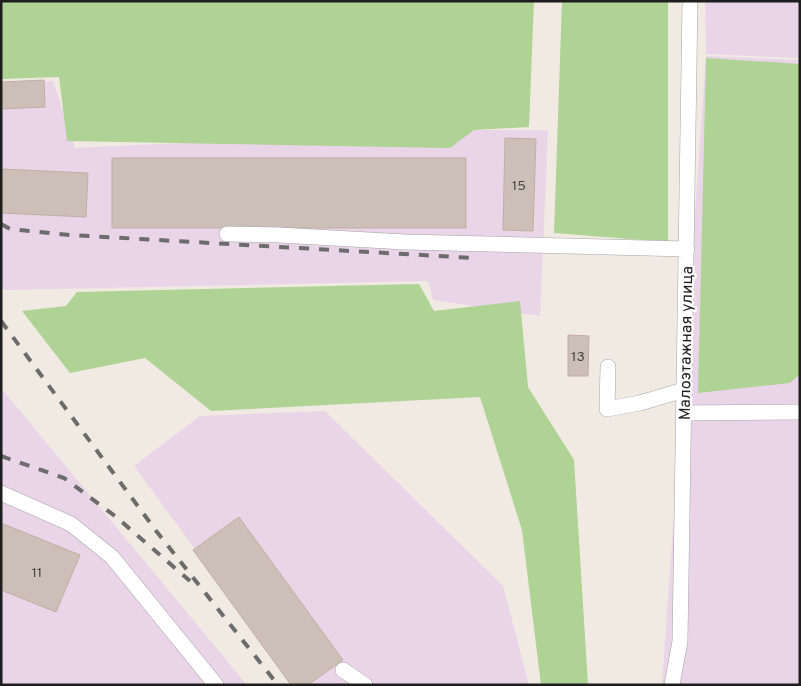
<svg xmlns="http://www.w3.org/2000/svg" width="801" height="686" font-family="Overpass,sans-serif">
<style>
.industrial{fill:#e9d4e8}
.forest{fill:#aed394}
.building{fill:#ccbfb8;stroke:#c3ada4}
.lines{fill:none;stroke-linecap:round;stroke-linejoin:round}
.minor-casing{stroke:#a5a5a5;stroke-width:16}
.minor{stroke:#fff;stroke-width:15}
.rail{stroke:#6c6c6c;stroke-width:4;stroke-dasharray:10 10;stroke-linecap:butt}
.labels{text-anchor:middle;stroke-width:4.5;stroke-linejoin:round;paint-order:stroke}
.number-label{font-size:14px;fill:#4a4644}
.street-label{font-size:16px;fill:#1e1e1e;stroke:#fff}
</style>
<rect width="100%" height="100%" fill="#f0eae3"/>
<path class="industrial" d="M705,1H800V58L706,54Z
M706,56L800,60V685H662Z
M53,81L75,148L454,130H548L540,316L433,300L428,281L2,290L1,85Z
M1,388L247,685H1Z
M325,411L503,586L529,685H295L134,466L200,416Z"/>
<path class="forest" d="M1,1H534L529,127L474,130L450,148L67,141L59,77L1,79Z
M562,1H668V242L554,233Z
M706,58L800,64V374L790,383L698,393Z
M419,284L434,311L520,301L528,387L574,460L588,685H541L522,530L480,397L211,411L145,358L70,373L22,311L66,306L77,292Z"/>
<path class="building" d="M44,80L45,107L1,109V82Z
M505,138L536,139L533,231L503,230Z
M112,158H466V228H112Z
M1,169L88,173L86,217L1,213Z
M568,335L589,336L588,376H568Z
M239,517L343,660L308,685H291L193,550Z
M1,523L80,555L56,612L1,590Z"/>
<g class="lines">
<g class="minor-casing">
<path id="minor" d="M227,234L279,235L405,242L687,249
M608,367L607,409L640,403L684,390
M684,413L800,412
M1,493L71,524L112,557L216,685
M343,670L365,685
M672,685L680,641L690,1"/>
</g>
<use href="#minor" class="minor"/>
<path class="rail" d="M1,224L10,229L70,235L474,258
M1,321L157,532L278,685
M1,456L64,478L115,516L190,581"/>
</g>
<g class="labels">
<g class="number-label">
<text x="519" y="190">15</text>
<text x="578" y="361">13</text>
<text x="37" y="577">11</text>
</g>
<g class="street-label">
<text transform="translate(685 343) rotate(-89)" y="6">Малоэтажная улица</text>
</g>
</g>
<rect width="801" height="686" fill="none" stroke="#1e1e1e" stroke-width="5"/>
</svg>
